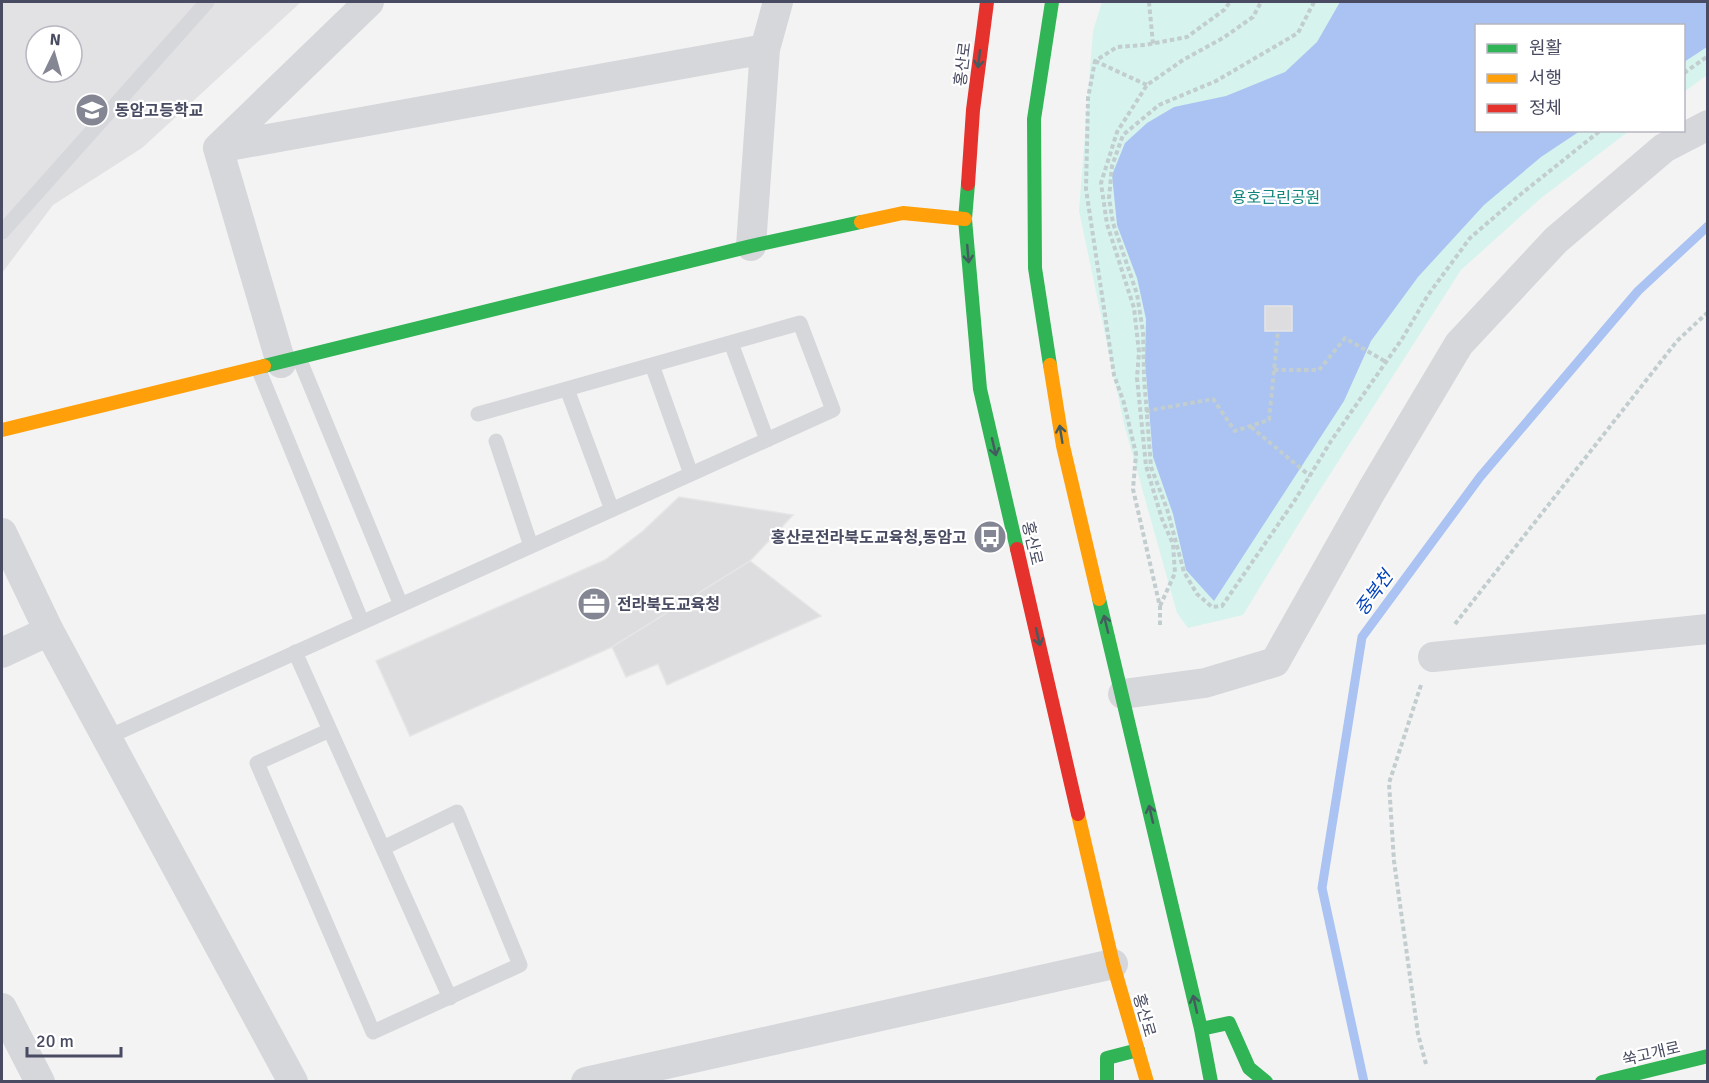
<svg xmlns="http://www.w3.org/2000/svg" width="1709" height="1083" font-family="Signika,'Noto Sans KR',sans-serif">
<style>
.education{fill:#e2e1e3;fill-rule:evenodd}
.green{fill:#d7f3ee}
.water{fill:#aac3f2}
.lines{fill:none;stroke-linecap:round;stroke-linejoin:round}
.stream{stroke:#aac3f2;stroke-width:9}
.building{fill:#dddcdf;stroke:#e5e5e6;stroke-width:1.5}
.path{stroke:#c1cdce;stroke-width:4;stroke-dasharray:4.5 3;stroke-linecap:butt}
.lane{stroke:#d6d7db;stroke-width:15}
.street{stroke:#d6d7db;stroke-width:30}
.fast{stroke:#30b455;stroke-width:14}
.slow{stroke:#ff9f0a;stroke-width:14}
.jam{stroke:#e5322d;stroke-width:14}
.oneway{stroke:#445b5f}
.labels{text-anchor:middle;stroke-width:4.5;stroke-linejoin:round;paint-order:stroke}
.street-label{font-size:16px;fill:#484b61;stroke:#fff}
.poi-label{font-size:16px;font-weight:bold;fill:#484b61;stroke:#fff;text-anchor:start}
.park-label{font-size:16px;fill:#12847d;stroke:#fff}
.water-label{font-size:18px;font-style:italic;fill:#0343ba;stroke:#fff}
</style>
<rect width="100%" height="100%" fill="#f4f3f3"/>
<path class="education" d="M2,2H301L142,148L53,205L2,273ZM36,36H72V72H36Z"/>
<path class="green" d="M1102,2H1707V75L1684,92V26H1476V130L1629,131L1540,199L1461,270L1309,507L1243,615L1188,628L1177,613L1124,424L1079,211L1093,31Z"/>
<path class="water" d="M1340,2H1707V47L1684,62V26H1476V130L1580,131L1541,157L1484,205L1418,277L1371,341L1344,401L1214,601L1186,570L1173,514L1153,457L1145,362L1146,319L1137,278L1117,225L1112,175L1125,143L1147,123L1174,107L1226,96L1285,72L1317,42Z"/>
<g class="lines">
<path class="stream" d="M1364,1082L1322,888L1362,637L1480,477L1638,291L1708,226"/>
</g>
<path class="building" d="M1265,306H1292V331H1265Z
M679,497L793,515L750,561L821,616L667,685L658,664L626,677L612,647L410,736L376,661L605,560L643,531Z
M679,497L793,515L750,561L612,647L410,736L376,661L605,560L643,531Z"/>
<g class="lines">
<path class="path" d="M1149,2L1153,44
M1314,2L1298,33L1216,81L1159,105L1123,135L1112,166L1109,198L1113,223L1137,294L1143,332L1144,377L1151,467L1167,509L1184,572L1197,594L1212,607L1222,606L1295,500L1331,441L1402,339L1428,295L1470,238L1521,194L1601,130
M1095,61L1147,85
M1684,73L1708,56
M1274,370H1319L1345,338L1386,362
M1146,411L1213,399L1235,431L1269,420L1278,331
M1251,427L1310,476
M1160,606L1175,573L1173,544L1162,519L1146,466L1137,378L1139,352L1134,308L1107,224L1101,183L1117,132L1147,85L1183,60L1223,38L1253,17L1261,2
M1455,624L1677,341L1708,312
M1160,625V607L1133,489L1136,454L1124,403L1114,375L1086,189L1088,98L1095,61L1117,47L1145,45L1187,37L1224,10L1230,2
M1421,685L1389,783L1394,861L1418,1034L1426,1064"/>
<path class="lane" d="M2,232L207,2
M731,343L767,440
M299,358L401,605
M652,365L691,474
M258,368L362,622
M567,389L612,510
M496,441L531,546
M295,652L450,998
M330,730L257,763L373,1032L520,965L457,812L383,848
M108,737L833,410L800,323L478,414"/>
<path class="street" d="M218,148L765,49
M751,246L765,49L778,2
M281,363L218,148L369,2
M2,533L49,631L293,1082
M2,653L49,631
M1433,657L1708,629
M1123,694L1205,683L1275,662L1372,490L1459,344L1556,240L1664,148L1708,125
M2,1008L40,1082
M586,1082L1113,964"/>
<path class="fast" d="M968,184L965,219L980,389L1017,549
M1050,365L1035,268L1034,119L1052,2
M264,366L751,246L861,222
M1099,599L1201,1029L1211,1082
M1201,1029L1229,1023L1249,1068L1266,1082
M1107,1082V1058L1138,1050
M1602,1082L1708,1056"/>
<path class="slow" d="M861,222L903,213L965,219
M1050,365L1063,446L1099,599
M2,430L264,366
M1078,814L1113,964L1147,1082"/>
<path class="jam" d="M968,184L973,110L987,2
M1017,549L1078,814"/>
</g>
<defs><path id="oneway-shaft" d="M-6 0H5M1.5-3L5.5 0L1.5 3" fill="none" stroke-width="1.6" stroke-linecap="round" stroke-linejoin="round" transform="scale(1.5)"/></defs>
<g class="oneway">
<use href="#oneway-shaft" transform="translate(979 59) rotate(97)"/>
<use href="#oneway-shaft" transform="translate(968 254) rotate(85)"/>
<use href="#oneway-shaft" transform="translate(1061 434) rotate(-99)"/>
<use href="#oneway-shaft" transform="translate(994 447) rotate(77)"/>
<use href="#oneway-shaft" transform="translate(1106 624) rotate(-104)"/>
<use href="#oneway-shaft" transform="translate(1038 637) rotate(77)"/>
<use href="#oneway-shaft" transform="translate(1151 814) rotate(-103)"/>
<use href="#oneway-shaft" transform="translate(1195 1004) rotate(-103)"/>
</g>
<defs>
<g id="school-disc" transform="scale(1.725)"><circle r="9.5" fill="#848694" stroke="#fff"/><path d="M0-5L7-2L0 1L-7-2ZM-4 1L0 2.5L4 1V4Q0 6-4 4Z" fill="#fff"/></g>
<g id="bus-disc" transform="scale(1.725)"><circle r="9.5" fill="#848694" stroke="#fff"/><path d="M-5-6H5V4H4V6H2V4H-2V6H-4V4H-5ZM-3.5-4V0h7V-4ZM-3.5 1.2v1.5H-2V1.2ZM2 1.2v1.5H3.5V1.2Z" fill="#fff"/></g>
<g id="office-disc" transform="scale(1.725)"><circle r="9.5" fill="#848694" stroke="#fff"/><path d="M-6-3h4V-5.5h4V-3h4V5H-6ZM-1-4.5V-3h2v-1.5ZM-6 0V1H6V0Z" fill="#fff"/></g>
</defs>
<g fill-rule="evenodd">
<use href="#school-disc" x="92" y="110"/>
<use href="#bus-disc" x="990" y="537"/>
<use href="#office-disc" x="594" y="604"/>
</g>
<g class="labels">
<g class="street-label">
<text transform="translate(962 64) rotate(-83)" y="6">홍산로</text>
<text transform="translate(1033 543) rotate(77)" y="6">홍산로</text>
<text transform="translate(1145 1015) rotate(74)" y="6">홍산로</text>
<text transform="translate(1651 1053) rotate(-13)" y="6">쑥고개로</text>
</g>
<g class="poi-label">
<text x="115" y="116">동암고등학교</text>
<text x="967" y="543" text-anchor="end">홍산로전라북도교육청,동암고</text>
<text x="617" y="610">전라북도교육청</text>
</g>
<g class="park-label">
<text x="1276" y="203">용호근린공원</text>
</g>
<g class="water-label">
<text transform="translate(1374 593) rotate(-54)" y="6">중복천</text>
</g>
</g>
<rect width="1709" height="1083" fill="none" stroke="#484b61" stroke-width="6"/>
<rect x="1475" y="24" width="210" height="108" fill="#ffffff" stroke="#b6b7c0" stroke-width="1.5"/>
<rect x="1487" y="44" width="30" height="9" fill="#30b455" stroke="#b6b7c0" stroke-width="1.5"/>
<text x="1529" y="54" font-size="18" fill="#484b61">원활</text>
<rect x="1487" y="74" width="30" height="9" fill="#ff9f0a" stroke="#b6b7c0" stroke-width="1.5"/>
<text x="1529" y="84" font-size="18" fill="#484b61">서행</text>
<rect x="1487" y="104" width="30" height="9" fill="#e5322d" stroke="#b6b7c0" stroke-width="1.5"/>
<text x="1529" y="114" font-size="18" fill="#484b61">정체</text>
<g transform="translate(54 54) rotate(5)"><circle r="28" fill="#ffffff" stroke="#b6b7c0" stroke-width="1.5"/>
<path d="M0-4.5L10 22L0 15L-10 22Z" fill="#848694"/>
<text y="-9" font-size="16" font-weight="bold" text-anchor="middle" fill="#484b61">N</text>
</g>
<path d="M27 1047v9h94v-9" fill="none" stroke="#484b61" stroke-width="3"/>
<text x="36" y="1047" font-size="18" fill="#484b61" stroke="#ffffff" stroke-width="4.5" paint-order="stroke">20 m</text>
</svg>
